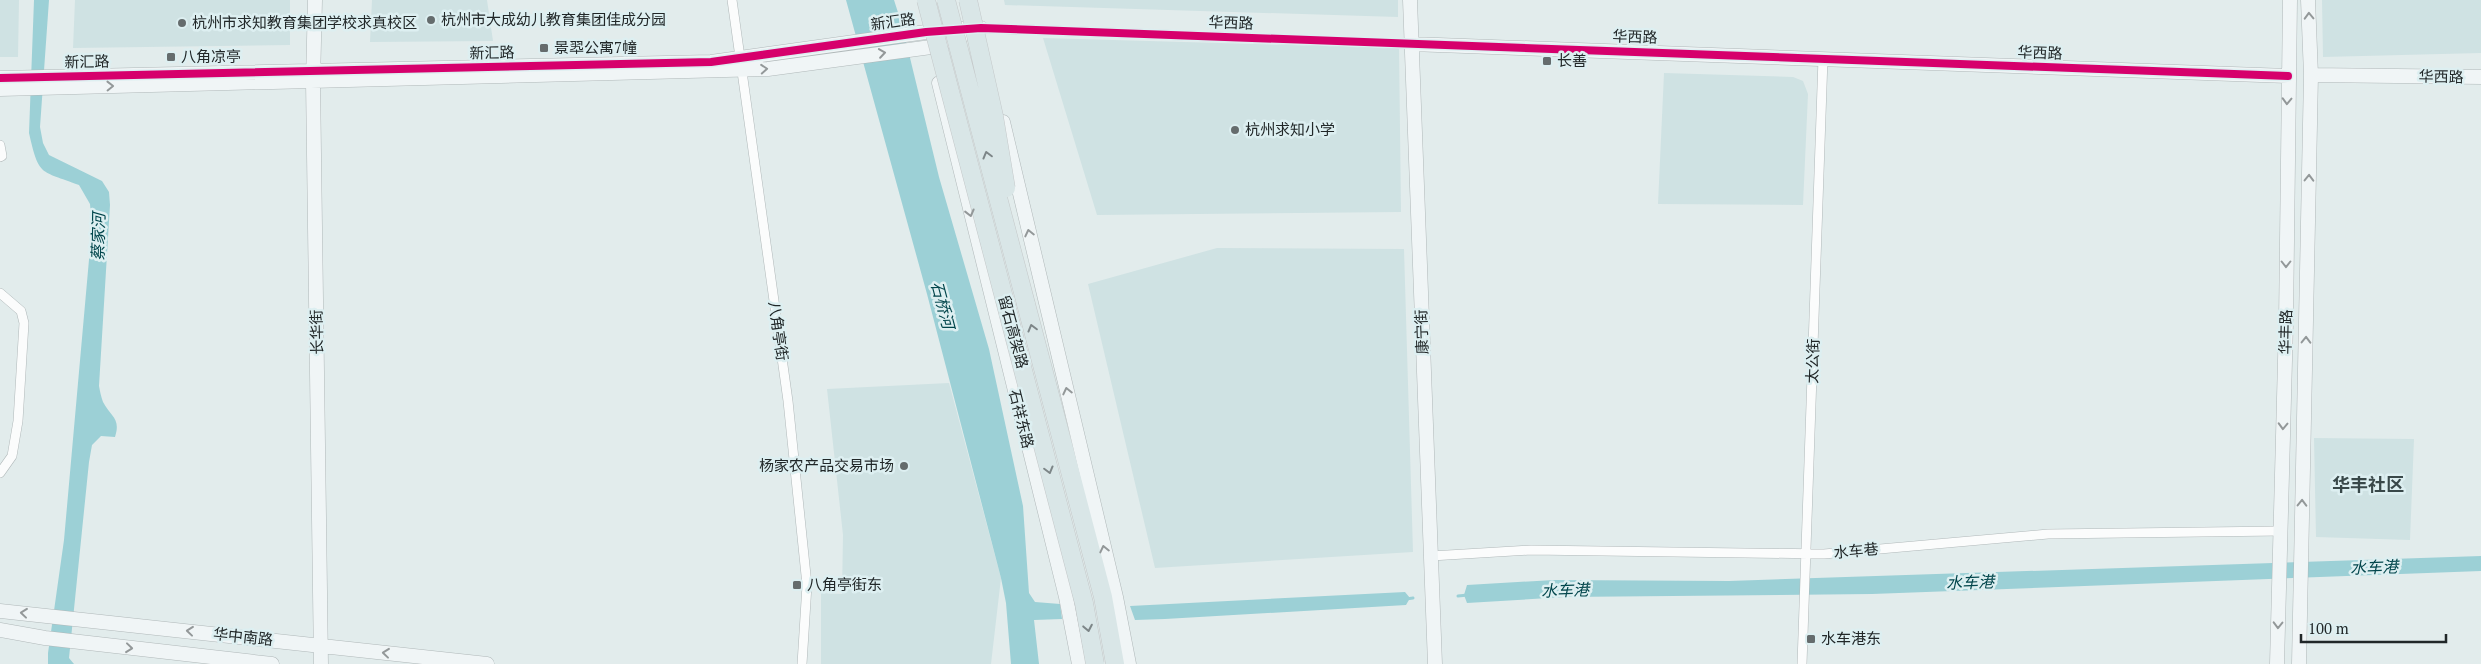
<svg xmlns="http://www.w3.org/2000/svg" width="2481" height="664" font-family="'PT Serif','Noto Sans SC',serif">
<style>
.built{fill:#cfe2e3}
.water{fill:#9cd0d6}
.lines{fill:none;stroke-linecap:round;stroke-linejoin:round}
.stream{stroke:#9cd0d6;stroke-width:3}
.street-casing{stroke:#b0b8b9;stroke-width:10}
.secondary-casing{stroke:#b0b8b9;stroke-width:15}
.highway-casing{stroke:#c4c8c9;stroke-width:19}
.street{stroke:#fbfcfc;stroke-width:9}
.secondary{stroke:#f0f5f6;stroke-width:14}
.highway{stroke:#d9e6e7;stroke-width:18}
.highway-bridge-casing{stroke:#c4c8c9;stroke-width:19;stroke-linecap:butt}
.highway-bridge{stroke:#d9e6e7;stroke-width:18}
.cycleway-casing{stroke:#ddeff1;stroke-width:11}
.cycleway{stroke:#d6006c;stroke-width:8}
.oneway{stroke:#939899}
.oneway2{stroke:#7d8688}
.poi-dot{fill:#656c6d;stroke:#ddeff1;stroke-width:2}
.labels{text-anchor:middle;stroke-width:5;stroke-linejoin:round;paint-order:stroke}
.poi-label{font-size:15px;fill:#212728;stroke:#ddeff1;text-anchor:start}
.street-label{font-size:15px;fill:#212728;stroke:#ddeff1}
.water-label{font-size:16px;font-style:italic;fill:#02464c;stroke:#ddeff1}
.quarter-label{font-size:18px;font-weight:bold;fill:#394849;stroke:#ddeff1}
</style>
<rect width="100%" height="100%" fill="#e2ecec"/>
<path class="built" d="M0,0H19L18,57H0Z
M75,0H290V45L73,48Z
M372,0H487L493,41L370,42Z
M1004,0H1398V17L1005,5Z
M2322,0H2481V53L2323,57Z
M1043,38L1399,48L1401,212L1097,215Z
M1664,73L1793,77L1803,81L1808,94L1803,205L1658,204Z
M1217,248L1404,249L1413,552L1155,568L1088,284Z
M949,383L1001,578L991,664H821V593L842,594L843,535L827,389Z
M2314,438L2414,439L2410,540L2316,537Z"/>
<path class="water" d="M34,0H49L40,127L43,143L49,155L102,181L109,192L110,205L99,386C100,391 101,397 103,402C111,417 121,418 115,437L101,436L92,445L89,462L69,658L74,664H48V653L64,540L92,226L90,204L79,185C40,170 39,177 29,133Z
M846,0H894L902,25L939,177L989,349L1023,506L1029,593L1035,602L1060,604L1062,619L1034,620L1039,664H1011L1006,603L1001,578L927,294Z
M2481,556V571L1872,594L1565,597L1467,603L1464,595L1467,585L1554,580L1729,581Z
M1405,592L1410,598L1406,605L1165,619L1135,620L1130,606Z"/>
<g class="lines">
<path class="stream" d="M1458,596L1468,595
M1406,599L1413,598"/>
<g class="street-casing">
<path id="street" d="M732,0L788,401L807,585L802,664
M981,28L1411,44
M0,145L2,156L0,157
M0,293L21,311L24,323L18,421L12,456L0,473
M1431,556L1531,550L1824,554L2048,534L2280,531
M1802,664L1823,58"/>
</g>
<g class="secondary-casing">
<path id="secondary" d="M315,0L313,81L321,664
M1410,0L1435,664
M1411,44L2288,76
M2311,75L2481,77
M0,78L711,62L926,32L963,29
M939,83L1066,597L1079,664
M0,89L768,69L931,47L981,28
M1003,122L1116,597L1129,664
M0,611L487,664
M0,630L45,638L272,664
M2277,664L2286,322L2290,0
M2299,664L2311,75L2308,0"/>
</g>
<g class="highway-casing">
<path id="highway" d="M1026,304L1103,597L1115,664"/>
</g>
<use href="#street" class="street"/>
<use href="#secondary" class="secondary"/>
<use href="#highway" class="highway"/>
<g class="highway-bridge-casing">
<path id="highway-bridge" d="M926,0L1084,603L1095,664
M946,0L1026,304
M968,0L994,116L1006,188"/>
</g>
<use href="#highway-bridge" class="highway-bridge"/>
<g class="cycleway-casing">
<path id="cycleway" d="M0,78L711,62L926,32L981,28L2288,76"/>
</g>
<use href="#cycleway" class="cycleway"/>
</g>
<defs><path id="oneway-chevron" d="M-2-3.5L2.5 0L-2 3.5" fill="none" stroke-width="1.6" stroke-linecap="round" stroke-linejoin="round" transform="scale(1.25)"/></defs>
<g class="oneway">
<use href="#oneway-chevron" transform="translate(2309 16) rotate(-92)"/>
<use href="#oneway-chevron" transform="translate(882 53) rotate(-8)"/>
<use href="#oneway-chevron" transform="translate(764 69) rotate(-4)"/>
<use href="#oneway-chevron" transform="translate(110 86) rotate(-1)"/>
<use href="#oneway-chevron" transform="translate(2287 101) rotate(92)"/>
<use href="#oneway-chevron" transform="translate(2309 178) rotate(-89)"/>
<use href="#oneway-chevron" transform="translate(970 213) rotate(76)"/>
<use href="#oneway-chevron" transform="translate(1029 233) rotate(-103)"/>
<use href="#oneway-chevron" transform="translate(2286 264) rotate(90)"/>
<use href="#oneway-chevron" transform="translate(2306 340) rotate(-89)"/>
<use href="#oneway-chevron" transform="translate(1067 391) rotate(-103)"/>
<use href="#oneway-chevron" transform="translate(2283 426) rotate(92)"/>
<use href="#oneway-chevron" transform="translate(2302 503) rotate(-89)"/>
<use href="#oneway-chevron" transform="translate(1104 549) rotate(-103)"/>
<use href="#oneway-chevron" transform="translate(24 613) rotate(-174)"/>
<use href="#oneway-chevron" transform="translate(2278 625) rotate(91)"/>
<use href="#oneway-chevron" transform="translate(190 631) rotate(-174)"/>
<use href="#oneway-chevron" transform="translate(129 648) rotate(6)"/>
<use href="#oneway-chevron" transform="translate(386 653) rotate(-174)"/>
</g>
<g class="oneway2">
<use href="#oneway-chevron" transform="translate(987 155) rotate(-105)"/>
<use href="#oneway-chevron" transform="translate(1032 328) rotate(-105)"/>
<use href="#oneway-chevron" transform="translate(1049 470) rotate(75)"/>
<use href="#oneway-chevron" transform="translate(1088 628) rotate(79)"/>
</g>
<g class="poi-dot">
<circle cx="431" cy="20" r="5"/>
<circle cx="182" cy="23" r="5"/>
<rect x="539" y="43" width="10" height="10" rx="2.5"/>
<rect x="166" y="52" width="10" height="10" rx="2.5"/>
<rect x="1542" y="56" width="10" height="10" rx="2.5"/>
<circle cx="1235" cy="130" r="5"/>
<circle cx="904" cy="466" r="5"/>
<rect x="792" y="580" width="10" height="10" rx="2.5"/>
<rect x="1806" y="634" width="10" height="10" rx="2.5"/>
</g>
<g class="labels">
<g class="poi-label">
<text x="441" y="25">杭州市大成幼儿教育集团佳成分园</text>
<text x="192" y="28">杭州市求知教育集团学校求真校区</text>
<text x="554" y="53">景翆公寓7幢</text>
<text x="181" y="62">八角凉亭</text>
<text x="1557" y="66">长善</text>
<text x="1245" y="135">杭州求知小学</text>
<text x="894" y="471" text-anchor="end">杨家农产品交易市场</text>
<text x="807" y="590">八角亭街东</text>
<text x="1821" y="644">水车港东</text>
</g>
<g class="street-label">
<text transform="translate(893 22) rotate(-8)" y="5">新汇路</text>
<text transform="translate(1231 23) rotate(2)" y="5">华西路</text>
<text transform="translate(1635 37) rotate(2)" y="5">华西路</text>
<text transform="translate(492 53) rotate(-1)" y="5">新汇路</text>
<text transform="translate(2040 53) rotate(2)" y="5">华西路</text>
<text transform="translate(87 62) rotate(-1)" y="5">新汇路</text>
<text transform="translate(2441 77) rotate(1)" y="5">华西路</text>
<text transform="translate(778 331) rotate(82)" y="5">八角亭街</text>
<text transform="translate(317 332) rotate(-91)" y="5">长华街</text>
<text transform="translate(1013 332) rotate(75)" y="5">留石高架路</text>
<text transform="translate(1422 332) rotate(-92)" y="5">康宁街</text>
<text transform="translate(2286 332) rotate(-89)" y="5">华丰路</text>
<text transform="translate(1813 361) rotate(-88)" y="5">太公街</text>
<text transform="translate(1021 419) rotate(76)" y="5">石祥东路</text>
<text transform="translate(1856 551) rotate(-5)" y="5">水车巷</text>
<text transform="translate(243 637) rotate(6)" y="5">华中南路</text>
</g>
<g class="water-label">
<text transform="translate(98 237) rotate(-89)" y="6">蔡家河</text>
<text transform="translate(943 305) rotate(75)" y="6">石桥河</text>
<text transform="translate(2374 567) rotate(-2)" y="6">水车港</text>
<text transform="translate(1970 582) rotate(-2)" y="6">水车港</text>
<text transform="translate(1565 590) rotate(-2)" y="6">水车港</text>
</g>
<g class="quarter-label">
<text x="2368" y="491">华丰社区</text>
</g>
</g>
<path d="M2301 634v8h145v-8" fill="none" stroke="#212728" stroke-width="2.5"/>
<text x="2308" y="634" font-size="15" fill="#212728" stroke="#ddeff1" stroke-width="4" paint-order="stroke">100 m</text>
</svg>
